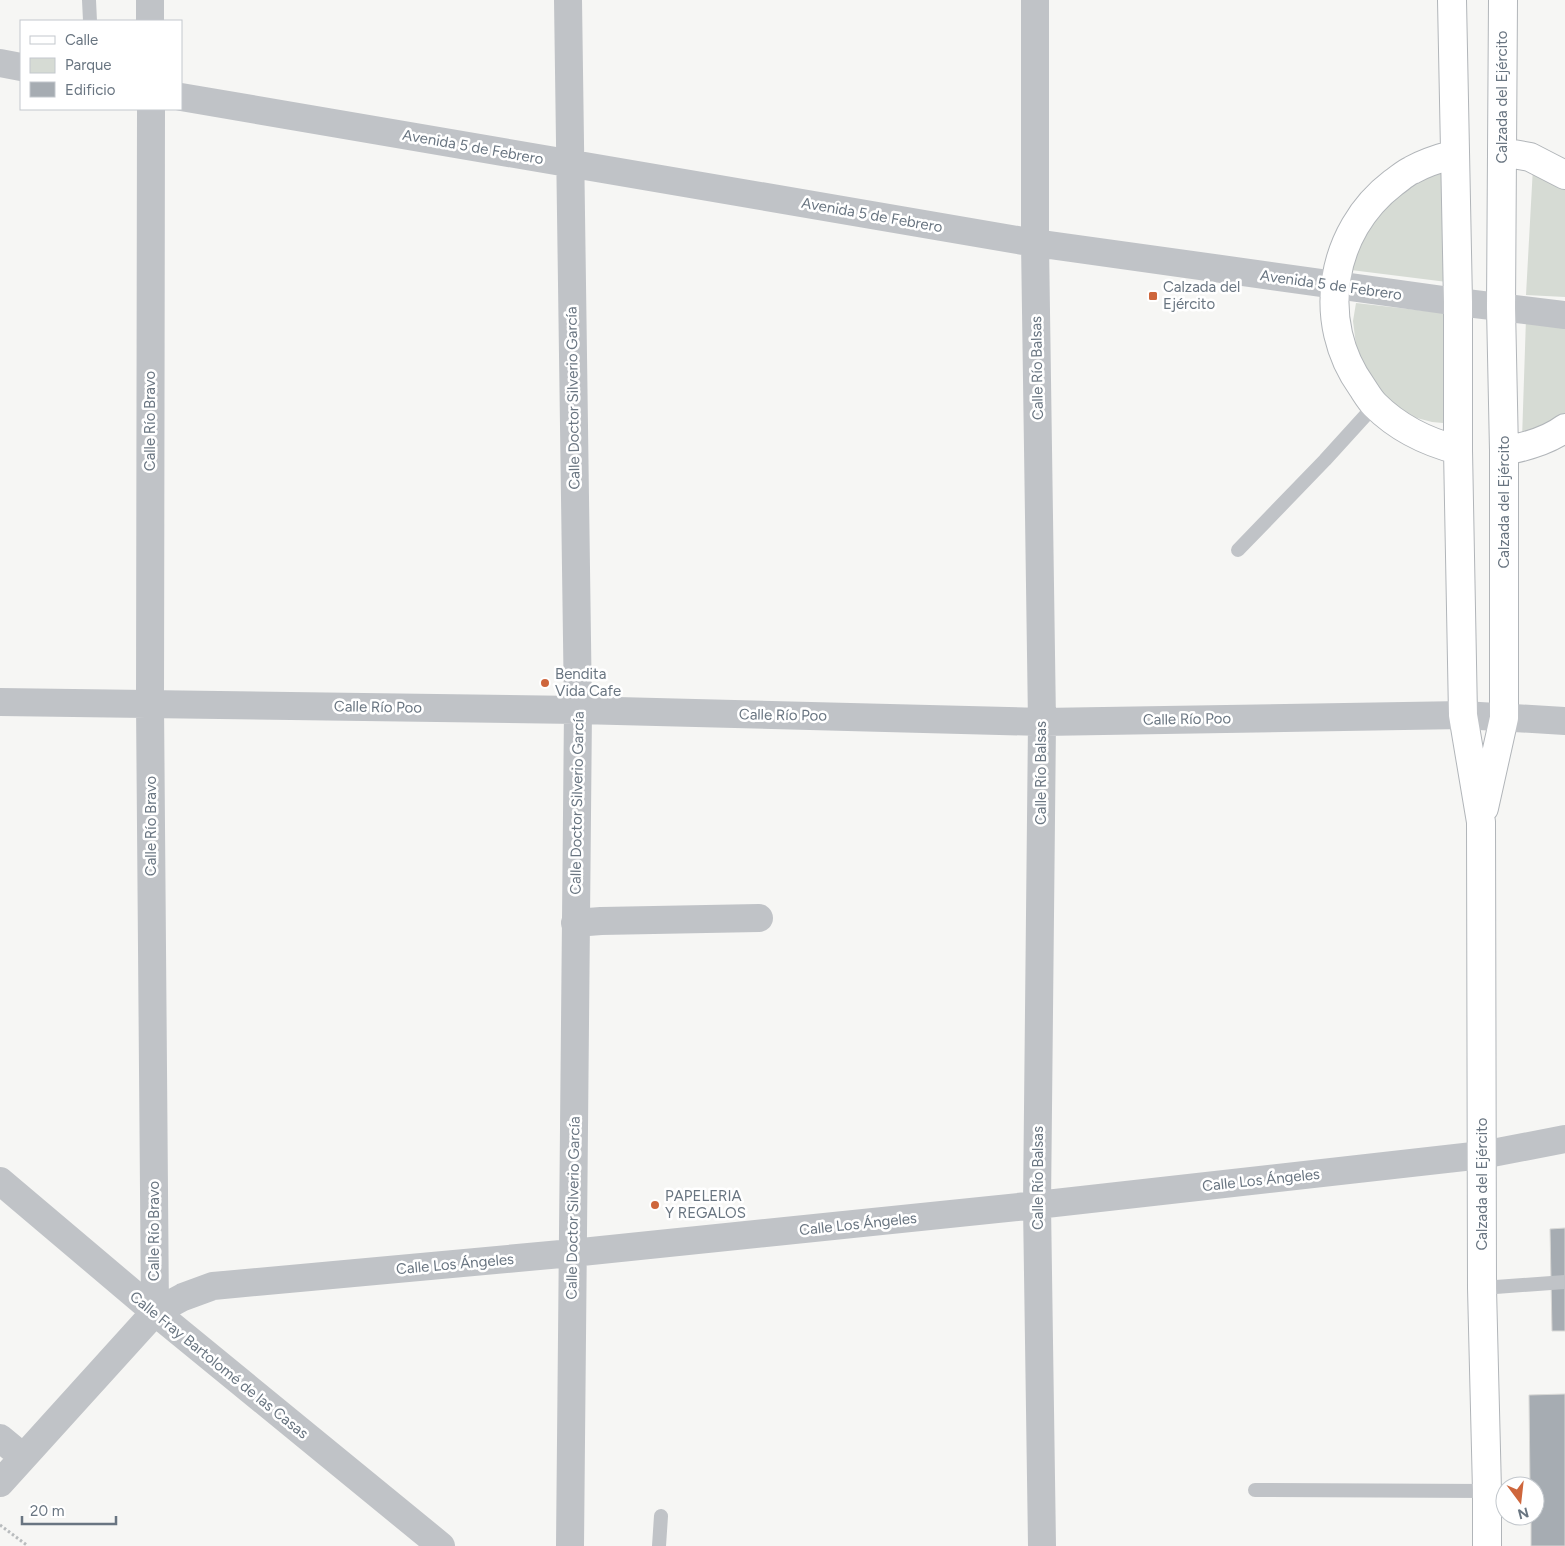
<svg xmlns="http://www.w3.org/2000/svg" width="1565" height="1546" font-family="Figtree,sans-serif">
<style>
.green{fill:#d6dbd4}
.building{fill:#a6acb2;stroke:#d8d8d6}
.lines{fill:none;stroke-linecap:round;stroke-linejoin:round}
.secondary-casing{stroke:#b1b5b9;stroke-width:30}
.path{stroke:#b8bbbd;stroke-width:3;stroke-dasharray:2.5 2.5;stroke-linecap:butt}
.service{stroke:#c0c3c7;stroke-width:14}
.minor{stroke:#c0c3c7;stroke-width:28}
.tertiary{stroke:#c0c3c7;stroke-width:28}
.secondary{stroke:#fff;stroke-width:28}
.poi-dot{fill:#ce663c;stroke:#fff;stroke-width:2}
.labels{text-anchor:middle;stroke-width:5;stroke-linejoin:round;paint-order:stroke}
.street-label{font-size:15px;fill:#697581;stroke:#fff}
.poi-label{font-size:15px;fill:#697581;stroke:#fff;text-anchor:start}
</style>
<rect width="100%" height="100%" fill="#f6f6f4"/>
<path class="green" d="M1448,163L1447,282L1343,269L1369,209Z
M1533,167L1565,180V297L1526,295Z
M1356,303L1452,314L1454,424L1432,422L1413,417L1398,408L1381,392L1357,353L1353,321Z
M1526,318L1565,321V417L1522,439Z"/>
<path class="building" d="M1565,1228V1331H1552L1550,1229Z
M1565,1394V1546H1531V1516H1535V1486H1530L1529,1395Z"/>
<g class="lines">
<g class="secondary-casing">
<path id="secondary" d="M1452,0L1458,302V450L1463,715L1481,822L1482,1288L1487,1491V1546
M1502,152L1530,157L1565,175
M1455,154C1440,158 1426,162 1412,170C1405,173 1399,179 1393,183C1330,231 1315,322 1362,387C1366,393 1370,400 1375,405C1398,428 1427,442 1458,450
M1504,451C1525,447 1548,441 1565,428
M1484,808L1504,718V451L1501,308L1503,0"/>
</g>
<path class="path" d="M0,1525L28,1546"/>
<path class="service" d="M89,0L90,21
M1238,550L1325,460L1375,405
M1482,1288L1565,1282
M1255,1490L1487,1491
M659,1546L661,1516"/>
<path class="minor" d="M150,0V21
M568,0L578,710L570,1546
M1035,0V243L1042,722L1037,1205L1042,1546
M0,63L21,67
M181,97L1035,243L1458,302
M0,702L578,710L1042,722L1463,715L1565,721
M575,923L601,921L759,918
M0,1181L155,1312L441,1546
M155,1312L183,1297L213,1286L572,1253L1037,1205L1482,1155
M0,1438L23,1457
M0,1483L155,1312L150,704L151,109"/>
<path class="tertiary" d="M1458,302L1565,315
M1482,1155L1565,1139"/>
<use href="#secondary" class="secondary"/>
</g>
<g class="poi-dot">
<rect x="1148" y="291" width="10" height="10" rx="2.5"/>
<circle cx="545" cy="683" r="5"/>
<circle cx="655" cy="1205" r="5"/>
</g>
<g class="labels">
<g class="street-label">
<text transform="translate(1502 97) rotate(-90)" y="5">Calzada del Ejército</text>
<text transform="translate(473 147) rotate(10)" y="5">Avenida 5 de Febrero</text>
<text transform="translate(872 215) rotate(10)" y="5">Avenida 5 de Febrero</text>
<text transform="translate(1331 285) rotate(8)" y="5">Avenida 5 de Febrero</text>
<text transform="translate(1037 368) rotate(-91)" y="5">Calle Río Balsas</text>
<text transform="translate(573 398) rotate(-91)" y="5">Calle Doctor Silverio García</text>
<text transform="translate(150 421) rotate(-90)" y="5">Calle Río Bravo</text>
<text transform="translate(1504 502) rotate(-90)" y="5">Calzada del Ejército</text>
<text transform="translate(378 707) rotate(1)" y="5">Calle Río Poo</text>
<text transform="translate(783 715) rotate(1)" y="5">Calle Río Poo</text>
<text transform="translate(1187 719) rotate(-1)" y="5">Calle Río Poo</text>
<text transform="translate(1041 773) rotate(-90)" y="5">Calle Río Balsas</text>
<text transform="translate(577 803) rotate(-89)" y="5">Calle Doctor Silverio García</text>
<text transform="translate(151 826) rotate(-90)" y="5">Calle Río Bravo</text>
<text transform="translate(1038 1178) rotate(-90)" y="5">Calle Río Balsas</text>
<text transform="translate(1261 1180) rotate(-6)" y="5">Calle Los Ángeles</text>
<text transform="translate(1482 1184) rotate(-90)" y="5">Calzada del Ejército</text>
<text transform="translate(573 1208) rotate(-89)" y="5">Calle Doctor Silverio García</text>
<text transform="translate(858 1224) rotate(-6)" y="5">Calle Los Ángeles</text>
<text transform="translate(154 1231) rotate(-90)" y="5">Calle Río Bravo</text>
<text transform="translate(455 1264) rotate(-5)" y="5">Calle Los Ángeles</text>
<text transform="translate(219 1365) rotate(39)" y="5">Calle Fray Bartolomé de las Casas</text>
</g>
<g class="poi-label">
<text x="1163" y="292">Calzada del<tspan x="1163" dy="17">Ejército</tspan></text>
<text x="555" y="679">Bendita<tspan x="555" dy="17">Vida Cafe</tspan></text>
<text x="665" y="1201">PAPELERIA<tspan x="665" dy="17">Y REGALOS</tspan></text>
</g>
</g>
<rect x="20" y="20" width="162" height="90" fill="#ffffff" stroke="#c3c8cd"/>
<rect x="30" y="36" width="25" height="8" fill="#ffffff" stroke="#c3c8cd"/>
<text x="65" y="45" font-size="15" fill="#697581">Calle</text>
<rect x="30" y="58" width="25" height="15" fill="#d6dbd4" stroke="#c3c8cd"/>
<text x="65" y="70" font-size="15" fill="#697581">Parque</text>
<rect x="30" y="82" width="25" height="15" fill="#a6acb2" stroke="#c3c8cd"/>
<text x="65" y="95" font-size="15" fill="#697581">Edificio</text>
<g transform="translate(1520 1501) rotate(165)"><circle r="24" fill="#ffffff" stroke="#c3c8cd"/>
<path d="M0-4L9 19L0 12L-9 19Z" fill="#ce663c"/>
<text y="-8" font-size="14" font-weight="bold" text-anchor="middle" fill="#697581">N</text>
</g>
<path d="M22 1516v8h94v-8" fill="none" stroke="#697581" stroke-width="2.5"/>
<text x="30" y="1516" font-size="15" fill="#697581" stroke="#ffffff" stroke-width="4" paint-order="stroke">20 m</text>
</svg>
